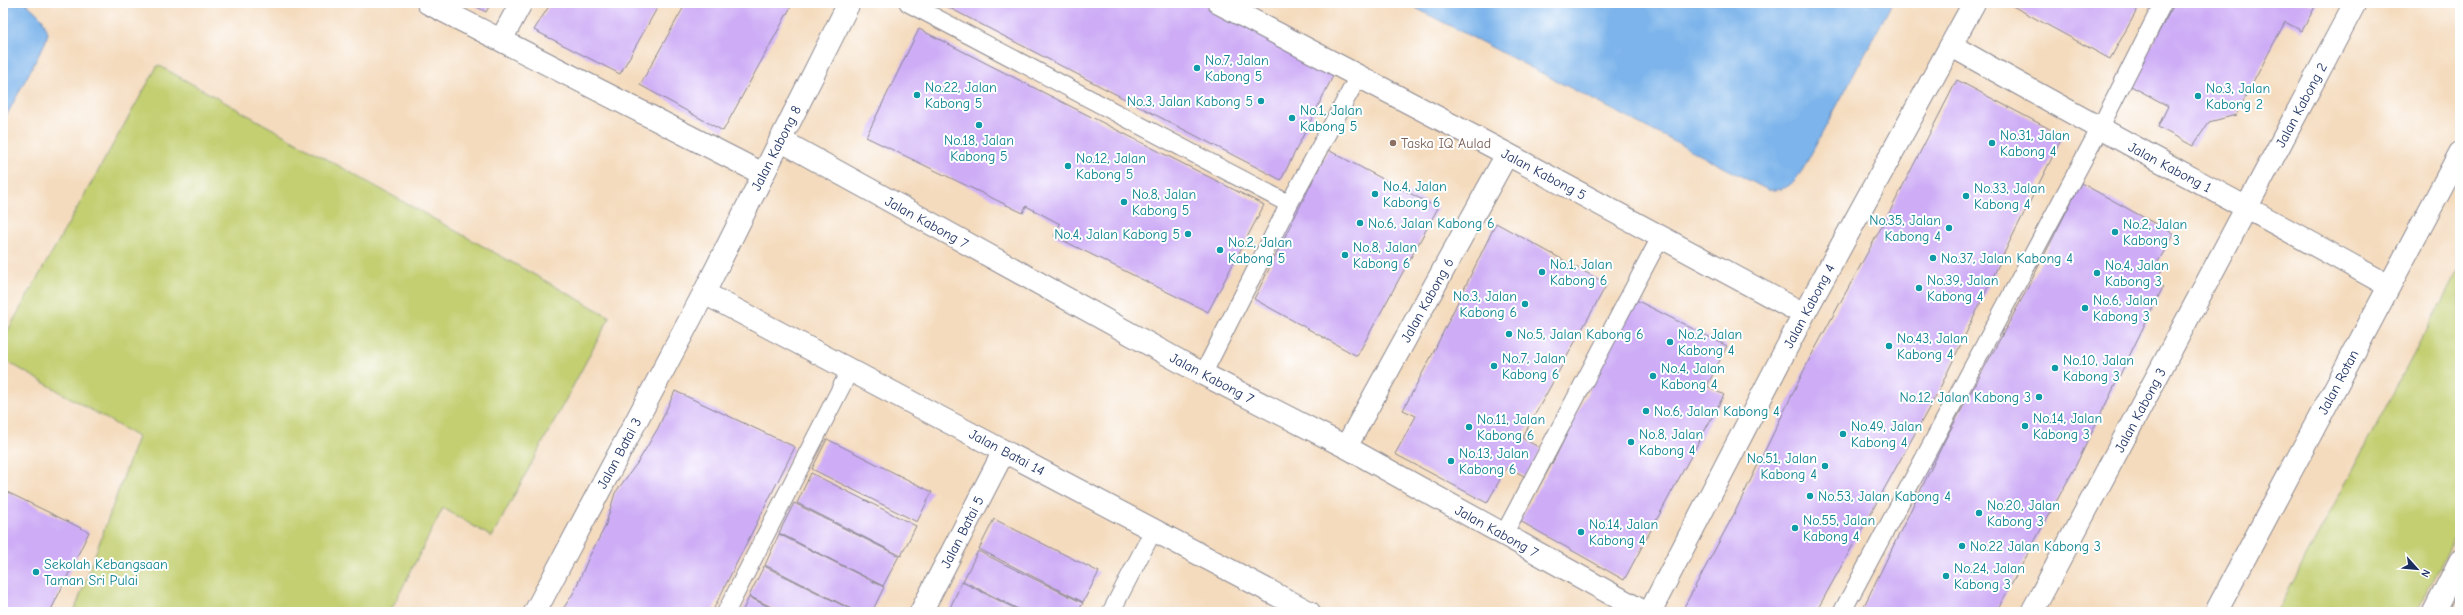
<svg xmlns="http://www.w3.org/2000/svg" width="2463" height="615" font-family="'Comic Neue',sans-serif">
<style>
.green{fill:#c3cf71;stroke:#6f7f68}
.water{fill:#7bb4eb;stroke:#4b72a4}
.building{fill:#ceadf6}
.lines{fill:none;stroke-linecap:round;stroke-linejoin:round}
.lane-casing{stroke:#88858e;stroke-width:19}
.street-casing{stroke:#88858e;stroke-width:24}
.secondary-casing{stroke:#88858e;stroke-width:24}
.lane{stroke:#fff;stroke-width:17}
.street{stroke:#fff;stroke-width:22}
.secondary{stroke:#fff;stroke-width:22}
.culture-dot{fill:#0f9aa8;stroke:#fff;stroke-width:1.5}
.education-dot{fill:#8d6e63;stroke:#fff;stroke-width:1.5}
.labels{text-anchor:middle;stroke-width:4;stroke-linejoin:round;paint-order:stroke}
.culture-label{font-size:14px;fill:#0d838f;stroke:#fff;text-anchor:start}
.street-label{font-size:14px;fill:#1b2f5e;stroke:#fff}
.education-label{font-size:14px;fill:#785e54;stroke:#fff;text-anchor:start}
</style>
<rect width="100%" height="100%" fill="#fff"/>
<filter id="ink" filterUnits="userSpaceOnUse"><feTurbulence type="fractalNoise" baseFrequency=".025" numOctaves="2"/><feDisplacementMap in="SourceGraphic" scale="8" xChannelSelector="R" yChannelSelector="G"/><feConvolveMatrix kernelMatrix="1 2 1 2 8 2 1 2 1" color-interpolation-filters="sRGB"/></filter>
<filter id="wash" filterUnits="userSpaceOnUse"><feTurbulence type="fractalNoise" baseFrequency=".012" numOctaves="4" result="noise"/><feDisplacementMap in="SourceGraphic" scale="16" xChannelSelector="R" yChannelSelector="G"/><feGaussianBlur stdDeviation="0.9" result="paint"/><feColorMatrix in="noise" values="0 0 0 0 0 0 0 0 0 0 0 0 0 0 0 0 0 1.4 0 .05"/><feComposite in="paint" operator="in"/></filter>
<g filter="url(#wash)">
<rect width="100%" height="100%" fill="#f4dbbe"/>
<path class="green" d="M158,65L610,317L492,537L443,508L390,612H74L138,437L3,359V339Z
M2460,267V528L2416,612H2277Z"/>
<path class="water" d="M3,3H26L42,18L48,33L45,43L3,122Z
M1406,3H1892L1803,169C1793,184 1787,191 1768,190Z"/>
<g id="blocks">
<path class="building" d="M470,3H491L486,12Z
M551,3H660L620,74L534,30Z
M686,3H793L723,131L640,85Z
M940,3H1205L1335,72L1281,180Z
M2007,3H2141L2110,59Z
M2175,3H2317L2302,31L2285,22L2236,115L2209,122L2193,146L2158,127L2168,106L2129,85Z
M919,29L1264,205L1208,312L1054,236L1060,224L1026,206L1023,213L866,137Z
M1957,80L2063,136L2010,241L1939,390L1816,612H1694L1684,607L1734,514L1810,358L1888,215Z
M1328,150L1438,208L1357,356L1254,299Z
M2081,183L2174,234L2155,267L2162,271L2155,282L2163,287L2074,469L1996,612H1861L1946,438L2024,295Z
M1496,223L1607,284L1522,438L1542,449L1526,477L1507,467L1487,503L1395,454L1416,416L1403,410L1433,353Z
M1634,299L1727,346L1707,386L1724,395L1624,580L1520,521L1555,458Z
M675,391L795,447L712,612H561L574,592L589,557L605,527L615,493L638,462L658,428Z
M827,439L932,492L917,522L812,469Z
M811,473L916,526L901,556L797,503Z
M3,490L89,532L50,612H3Z
M794,503L899,556L883,586L779,533Z
M994,519L1099,572L1083,602L979,549Z
M779,534L884,587L872,612H857L765,565Z
M978,551L1083,603L1078,612H1024L963,581Z
M764,566L856,612H781L749,596Z
M962,582L1022,612H948Z
M749,597L779,612H742Z"/>
</g>
</g>
<g filter="url(#ink)">
<use href="#blocks" fill-opacity="0" stroke="#88858e" stroke-width="1"/>
<g class="lines">
<g class="lane-casing">
<path id="lane" d="M908,3L1289,204
M1203,374L1289,204L1358,77
M1504,534L1661,236
M726,612L850,370
M1111,612L1154,529
M1842,612L2099,130L2163,3"/>
</g>
<g class="street-casing">
<path id="street" d="M428,3L763,174
M1219,3L1507,154L1804,314
M501,40L521,3
M1952,46C2096,128 2244,205 2389,286
M780,140L1203,374L1346,447L1644,612
M704,293L1309,612
M1346,447L1507,154
M535,612L704,293L849,3
M921,612L1004,451
M1650,612L1804,314L1974,3
M2032,612L2355,3
M2434,612L2460,561"/>
</g>
<g class="secondary-casing">
<path id="secondary" d="M2216,612L2460,153"/>
</g>
<use href="#lane" class="lane"/>
<use href="#street" class="street"/>
<use href="#secondary" class="secondary"/>
</g>
</g>
<g class="culture-dot">
<circle cx="1197" cy="68" r="4"/>
<circle cx="917" cy="95" r="4"/>
<circle cx="2198" cy="96" r="4"/>
<circle cx="1261" cy="101" r="4"/>
<circle cx="1292" cy="118" r="4"/>
<circle cx="979" cy="125" r="4"/>
<circle cx="1992" cy="143" r="4"/>
<circle cx="1068" cy="166" r="4"/>
<circle cx="1375" cy="194" r="4"/>
<circle cx="1966" cy="196" r="4"/>
<circle cx="1124" cy="202" r="4"/>
<circle cx="1360" cy="223" r="4"/>
<circle cx="1949" cy="228" r="4"/>
<circle cx="2115" cy="232" r="4"/>
<circle cx="1188" cy="234" r="4"/>
<circle cx="1220" cy="250" r="4"/>
<circle cx="1345" cy="255" r="4"/>
<circle cx="1933" cy="258" r="4"/>
<circle cx="1542" cy="272" r="4"/>
<circle cx="2097" cy="273" r="4"/>
<circle cx="1919" cy="288" r="4"/>
<circle cx="1525" cy="304" r="4"/>
<circle cx="2085" cy="308" r="4"/>
<circle cx="1509" cy="334" r="4"/>
<circle cx="1670" cy="342" r="4"/>
<circle cx="1889" cy="346" r="4"/>
<circle cx="1494" cy="366" r="4"/>
<circle cx="2055" cy="368" r="4"/>
<circle cx="1653" cy="376" r="4"/>
<circle cx="2039" cy="397" r="4"/>
<circle cx="1646" cy="411" r="4"/>
<circle cx="2025" cy="426" r="4"/>
<circle cx="1469" cy="427" r="4"/>
<circle cx="1843" cy="434" r="4"/>
<circle cx="1631" cy="442" r="4"/>
<circle cx="1451" cy="461" r="4"/>
<circle cx="1825" cy="466" r="4"/>
<circle cx="1810" cy="496" r="4"/>
<circle cx="1979" cy="513" r="4"/>
<circle cx="1795" cy="528" r="4"/>
<circle cx="1581" cy="532" r="4"/>
<circle cx="1962" cy="546" r="4"/>
<circle cx="36" cy="572" r="4"/>
<circle cx="1946" cy="576" r="4"/>
</g>
<circle class="education-dot" cx="1393" cy="143" r="4"/>
<g class="labels">
<g class="culture-label">
<text x="1205" y="65">No.7, Jalan<tspan x="1205" dy="16">Kabong 5</tspan></text>
<text x="925" y="92">No.22, Jalan<tspan x="925" dy="16">Kabong 5</tspan></text>
<text x="2206" y="93">No.3, Jalan<tspan x="2206" dy="16">Kabong 2</tspan></text>
<text x="1253" y="106" text-anchor="end">No.3, Jalan Kabong 5</text>
<text x="1300" y="115">No.1, Jalan<tspan x="1300" dy="16">Kabong 5</tspan></text>
<text x="2000" y="140">No.31, Jalan<tspan x="2000" dy="16">Kabong 4</tspan></text>
<text x="979" y="145" text-anchor="middle">No.18, Jalan<tspan x="979" dy="16">Kabong 5</tspan></text>
<text x="1076" y="163">No.12, Jalan<tspan x="1076" dy="16">Kabong 5</tspan></text>
<text x="1383" y="191">No.4, Jalan<tspan x="1383" dy="16">Kabong 6</tspan></text>
<text x="1974" y="193">No.33, Jalan<tspan x="1974" dy="16">Kabong 4</tspan></text>
<text x="1132" y="199">No.8, Jalan<tspan x="1132" dy="16">Kabong 5</tspan></text>
<text x="1941" y="225" text-anchor="end">No.35, Jalan<tspan x="1941" dy="16">Kabong 4</tspan></text>
<text x="1368" y="228">No.6, Jalan Kabong 6</text>
<text x="2123" y="229">No.2, Jalan<tspan x="2123" dy="16">Kabong 3</tspan></text>
<text x="1180" y="239" text-anchor="end">No.4, Jalan Kabong 5</text>
<text x="1228" y="247">No.2, Jalan<tspan x="1228" dy="16">Kabong 5</tspan></text>
<text x="1353" y="252">No.8, Jalan<tspan x="1353" dy="16">Kabong 6</tspan></text>
<text x="1941" y="263">No.37, Jalan Kabong 4</text>
<text x="1550" y="269">No.1, Jalan<tspan x="1550" dy="16">Kabong 6</tspan></text>
<text x="2105" y="270">No.4, Jalan<tspan x="2105" dy="16">Kabong 3</tspan></text>
<text x="1927" y="285">No.39, Jalan<tspan x="1927" dy="16">Kabong 4</tspan></text>
<text x="1517" y="301" text-anchor="end">No.3, Jalan<tspan x="1517" dy="16">Kabong 6</tspan></text>
<text x="2093" y="305">No.6, Jalan<tspan x="2093" dy="16">Kabong 3</tspan></text>
<text x="1517" y="339">No.5, Jalan Kabong 6</text>
<text x="1678" y="339">No.2, Jalan<tspan x="1678" dy="16">Kabong 4</tspan></text>
<text x="1897" y="343">No.43, Jalan<tspan x="1897" dy="16">Kabong 4</tspan></text>
<text x="1502" y="363">No.7, Jalan<tspan x="1502" dy="16">Kabong 6</tspan></text>
<text x="2063" y="365">No.10, Jalan<tspan x="2063" dy="16">Kabong 3</tspan></text>
<text x="1661" y="373">No.4, Jalan<tspan x="1661" dy="16">Kabong 4</tspan></text>
<text x="2031" y="402" text-anchor="end">No.12, Jalan Kabong 3</text>
<text x="1654" y="416">No.6, Jalan Kabong 4</text>
<text x="2033" y="423">No.14, Jalan<tspan x="2033" dy="16">Kabong 3</tspan></text>
<text x="1477" y="424">No.11, Jalan<tspan x="1477" dy="16">Kabong 6</tspan></text>
<text x="1851" y="431">No.49, Jalan<tspan x="1851" dy="16">Kabong 4</tspan></text>
<text x="1639" y="439">No.8, Jalan<tspan x="1639" dy="16">Kabong 4</tspan></text>
<text x="1459" y="458">No.13, Jalan<tspan x="1459" dy="16">Kabong 6</tspan></text>
<text x="1817" y="463" text-anchor="end">No.51, Jalan<tspan x="1817" dy="16">Kabong 4</tspan></text>
<text x="1818" y="501">No.53, Jalan Kabong 4</text>
<text x="1987" y="510">No.20, Jalan<tspan x="1987" dy="16">Kabong 3</tspan></text>
<text x="1803" y="525">No.55, Jalan<tspan x="1803" dy="16">Kabong 4</tspan></text>
<text x="1589" y="529">No.14, Jalan<tspan x="1589" dy="16">Kabong 4</tspan></text>
<text x="1970" y="551">No.22 Jalan Kabong 3</text>
<text x="44" y="569">Sekolah Kebangsaan<tspan x="44" dy="16">Taman Sri Pulai</tspan></text>
<text x="1954" y="573">No.24, Jalan<tspan x="1954" dy="16">Kabong 3</tspan></text>
</g>
<g class="street-label">
<text transform="translate(2301 105) rotate(-62)" y="5">Jalan Kabong 2</text>
<text transform="translate(776 148) rotate(-63)" y="5">Jalan Kabong 8</text>
<text transform="translate(2170 167) rotate(28)" y="5">Jalan Kabong 1</text>
<text transform="translate(1544 174) rotate(28)" y="5">Jalan Kabong 5</text>
<text transform="translate(927 222) rotate(29)" y="5">Jalan Kabong 7</text>
<text transform="translate(1427 300) rotate(-61)" y="5">Jalan Kabong 6</text>
<text transform="translate(1809 306) rotate(-62)" y="5">Jalan Kabong 4</text>
<text transform="translate(1212 378) rotate(28)" y="5">Jalan Kabong 7</text>
<text transform="translate(2338 382) rotate(-62)" y="5">Jalan Rotan</text>
<text transform="translate(2140 410) rotate(-62)" y="5">Jalan Kabong 3</text>
<text transform="translate(1007 452) rotate(28)" y="5">Jalan Batai 14</text>
<text transform="translate(619 453) rotate(-62)" y="5">Jalan Batai 3</text>
<text transform="translate(1497 531) rotate(29)" y="5">Jalan Kabong 7</text>
<text transform="translate(962 532) rotate(-63)" y="5">Jalan Batai 5</text>
</g>
<g class="education-label">
<text x="1401" y="148">Taska IQ Aulad</text>
</g>
</g>
<rect width="2463" height="615" fill="none" stroke="#fff" stroke-width="16"/>
<g transform="translate(2417 569) rotate(117)" stroke="#ffffff" stroke-width="3" paint-order="stroke">
<path d="M0-3L7 15L0 10L-7 15Z" fill="#1b2f5e"/>
<text y="-6" font-size="11" font-weight="bold" text-anchor="middle" fill="#1b2f5e">N</text>
</g>
</svg>
